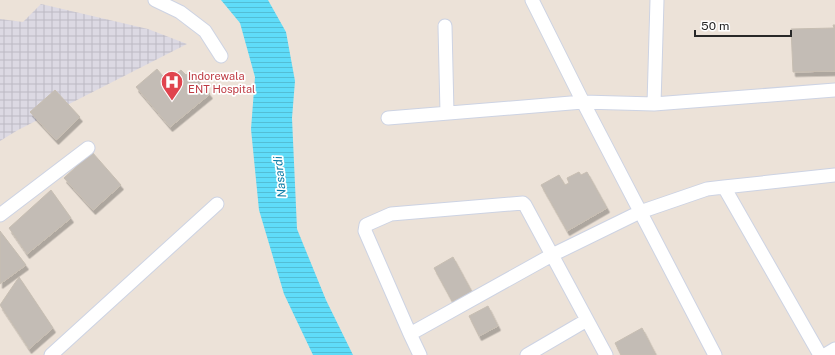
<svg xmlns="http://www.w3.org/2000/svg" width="835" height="355" font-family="'Public Sans',sans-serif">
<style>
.industrial{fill:url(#industrial-grid)}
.water{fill:url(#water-rules)}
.building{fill:#c3bcb5;stroke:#c7beb2;filter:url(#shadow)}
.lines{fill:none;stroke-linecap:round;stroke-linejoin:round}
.minor-casing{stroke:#cdd3e3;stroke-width:15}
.minor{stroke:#fff;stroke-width:13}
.labels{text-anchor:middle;stroke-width:3.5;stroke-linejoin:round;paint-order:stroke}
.health-label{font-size:11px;fill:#be3a42;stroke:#fff;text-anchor:start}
.water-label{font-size:12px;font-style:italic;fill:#0177a3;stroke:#fff}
</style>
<defs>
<pattern id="industrial-grid" width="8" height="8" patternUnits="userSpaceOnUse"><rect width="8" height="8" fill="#dcd9e3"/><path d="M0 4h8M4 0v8" fill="none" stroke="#bdbac3"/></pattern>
<pattern id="water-rules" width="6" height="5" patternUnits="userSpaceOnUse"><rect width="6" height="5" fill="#5fdcf9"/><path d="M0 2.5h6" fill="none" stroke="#53bdd5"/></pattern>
<filter id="shadow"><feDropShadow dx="2.5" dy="4.5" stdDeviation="0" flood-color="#0004"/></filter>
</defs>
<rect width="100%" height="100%" fill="#ece2d8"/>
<path class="industrial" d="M41,4L148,29L187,44L18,130L0,141V19L23,22Z"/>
<path class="water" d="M221,0H268L286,32L295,81L292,118L297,229L326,300L353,355H313L284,294L259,210L251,129L255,77L240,23Z"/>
<path class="building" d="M833,25H835V71L793,72L791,29L834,28Z
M157,69L167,81L181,70L186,75L191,71L210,94L170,127L136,87Z
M55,90L80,117L56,140L30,112Z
M92,152L121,185L93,210L64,178Z
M579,172L581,175L587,172L607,208L567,231L541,185L559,175L565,185L569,183L567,178Z
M51,190L71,218L27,254L9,228Z
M0,231L26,265L0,284Z
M453,257L472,292L455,302L454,300L452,301L434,268Z
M19,277L53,328L29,349L0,305Z
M488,306L498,326L479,336L469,316Z
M642,328L656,355H621L615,343Z"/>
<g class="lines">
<g class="minor-casing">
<path id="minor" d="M155,0L180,12L205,31L221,56
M532,0L583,102L715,355
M445,26L447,113
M654,104L657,0
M388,118L583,102L654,104L835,90
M724,187L835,175
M0,215L88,148
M410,334L365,231L366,225L391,214L523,203L525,205L552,255L640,212L707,189L724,187L820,355
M51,355L217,204
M420,355L410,334L552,255L606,355
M527,355L587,320
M825,355L835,349"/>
</g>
<use href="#minor" class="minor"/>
</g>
<defs>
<g id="hospital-pin" transform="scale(1.15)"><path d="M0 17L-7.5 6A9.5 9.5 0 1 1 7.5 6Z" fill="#e0444e" stroke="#fff"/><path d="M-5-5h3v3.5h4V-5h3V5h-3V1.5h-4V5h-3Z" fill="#fff"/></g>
</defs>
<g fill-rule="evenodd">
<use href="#hospital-pin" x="172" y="82"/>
</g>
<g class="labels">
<g class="health-label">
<text x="188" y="80">Indorewala<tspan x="188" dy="13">ENT Hospital</tspan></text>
</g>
<g class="water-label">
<text transform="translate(280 177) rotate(-96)" y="4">Nasardi</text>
</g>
</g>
<path d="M695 30v6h96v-6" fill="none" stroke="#282828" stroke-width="2"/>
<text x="701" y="30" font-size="12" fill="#282828" stroke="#ffffff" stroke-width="3" paint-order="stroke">50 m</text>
</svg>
